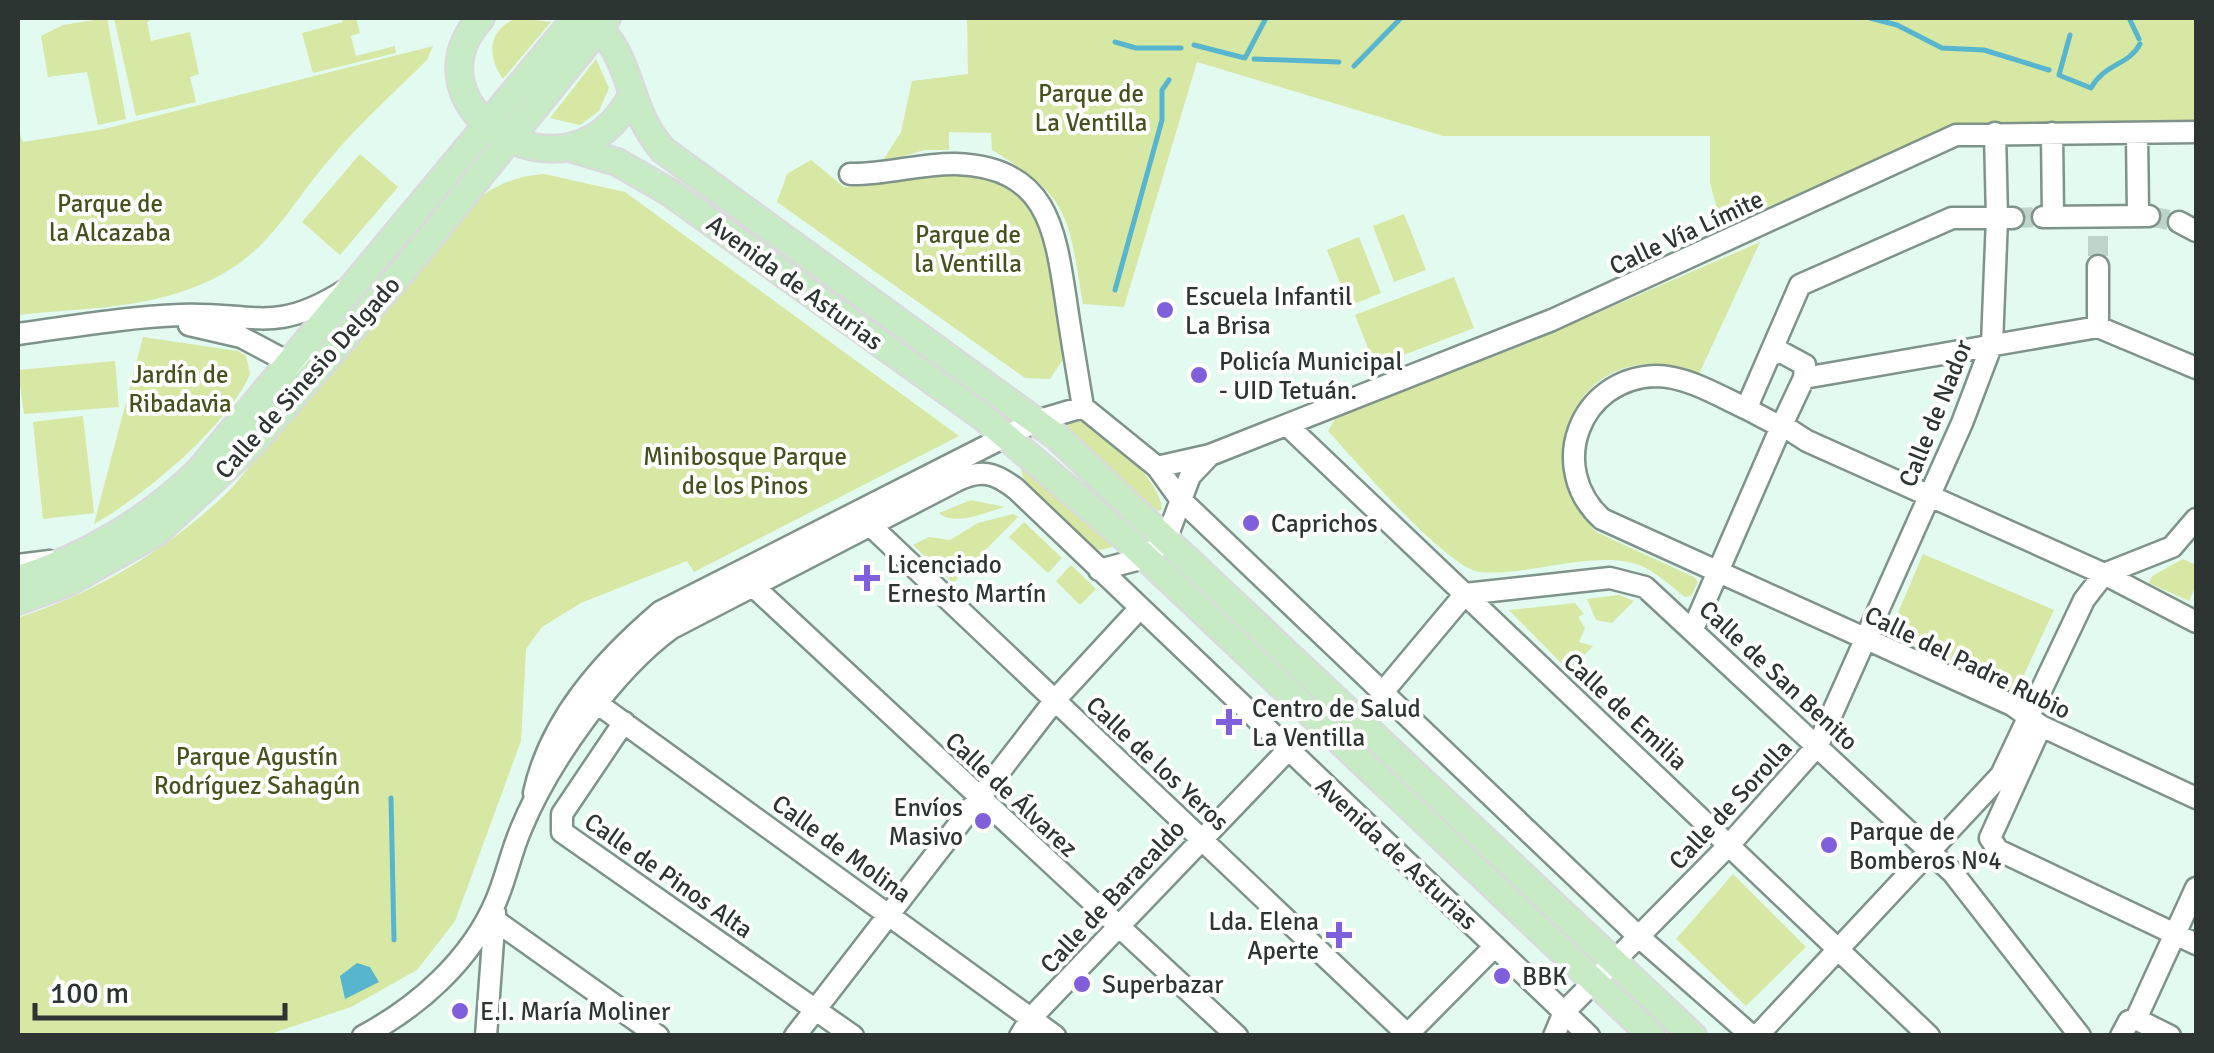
<svg xmlns="http://www.w3.org/2000/svg" width="2214" height="1053" font-family="Signika,sans-serif">
<style>
.green{fill:#d7e7a4}
.water{fill:#58b5ce}
.lines{fill:none;stroke-linecap:round;stroke-linejoin:round}
.stream{stroke:#58b5ce;stroke-width:5}
.minor-tunnel{stroke:#bed3ca;stroke-width:20;stroke-dasharray:20 10;stroke-linecap:butt}
.minor-casing{stroke:#7e938a;stroke-width:25}
.major-casing{stroke:#d9dbda;stroke-width:30}
.minor{stroke:#fff;stroke-width:20}
.major{stroke:#c7ecc5;stroke-width:25}
.poi-dot{fill:#8060da;stroke:#fff;stroke-width:4}
.labels{text-anchor:middle;stroke-width:8;stroke-linejoin:round;paint-order:stroke}
.park-label{font-size:25px;fill:#47511d;stroke:#fff}
.street-label{font-size:25px;fill:#2c3531;stroke:#fff}
.poi-label{font-size:25px;fill:#2c3531;stroke:#fff;text-anchor:start}
</style>
<rect width="100%" height="100%" fill="#e3faf0"/>
<path class="green" d="M107,18L126,119L98,125L87,72L48,77L41,36L63,25Z
M114,18H154L147,22L151,41L190,32L199,74L190,77L196,102L136,116Z
M342,18H356L360,33L351,36L356,56L395,46L396,53L313,73L302,33L343,22Z
M518,18L551,22L503,79C486,55 488,28 518,18Z
M967,18H2196V121L1957,124L1722,227L1710,183V136H1443L1197,62L1124,307L1083,304C1068,217 1072,198 992,150L991,133L949,132V150H925L882,162L901,132L912,81L968,74Z
M433,46L427,60C396,91 363,120 335,153C284,210 271,258 192,288C135,310 77,308 18,315V129L23,142L104,129Z
M596,59L609,88L599,111L580,125L550,118Z
M360,154L398,187L340,255L302,222Z
M811,160L844,187C875,187 904,177 935,176C1059,168 1050,265 1064,358L1050,379L1025,378L777,202L787,174Z
M544,174L625,192L959,436L694,572L687,561L581,603L542,627L526,649L521,741L455,921L417,970L351,1007L273,1033L18,1036V618C99,591 169,549 231,489L463,211C486,190 511,176 544,174Z
M1404,214L1426,270L1394,282L1373,226Z
M1359,237L1381,293L1349,306L1327,250Z
M1760,242L1699,374C1589,329 1521,447 1596,532L1694,577L1698,582L1691,596L1685,597C1672,587 1657,573 1642,566C1597,548 1528,577 1480,572C1446,568 1355,460 1328,431L1335,419L1355,410L1533,341Z
M1454,277L1474,328L1375,366L1355,315Z
M143,337L238,351L246,356L250,374C227,427 144,496 94,524Z
M115,361L119,407L24,414L18,370Z
M83,416L94,513L43,519L33,422Z
M1075,419C1102,425 1161,480 1162,509L1158,511L1148,504L1060,422Z
M1021,458L1116,546L1100,550L1087,545C1064,523 1016,493 1021,458Z
M971,500L1005,507C986,512 956,527 939,513Z
M1013,514L1018,517L953,583L913,545L929,537L950,540L978,523Z
M1024,522L1062,558L1048,573L1009,537Z
M1923,554L2054,610L2016,692L1889,634Z
M2183,559L2196,565V585L2189,601L2149,583L2152,576Z
M1071,565L1096,589L1080,605L1056,581Z
M1619,595L1634,601L1612,623L1596,620L1587,599Z
M1575,603L1584,614L1578,617L1585,628L1579,642L1593,646L1569,671L1509,610Z
M1733,874L1806,947L1746,1006L1676,939Z"/>
<path class="water" d="M357,963L370,967L379,982L345,999L340,976Z"/>
<g class="lines">
<path class="stream" d="M1870,18L1897,25L1942,48L1984,50L2049,70
M2129,18L2139,39
M1115,42L1136,48H1181
M1194,45L1245,58L1266,18
M1254,59L1339,62
M1354,66L1401,18
M2059,75L2070,35
M2061,76L2091,88C2105,63 2128,66 2140,44
M1115,290L1162,120V90L1169,80
M391,798L394,940"/>
<path class="minor-tunnel" d="M2149,216L2179,222
M2013,218L2043,217
M2098,236V266"/>
<g class="minor-casing">
<path id="minor" d="M2052,133L2053,217
M2137,133L2138,215
M850,174C886,175 921,163 956,164C1047,167 1055,228 1066,301C1071,336 1077,371 1083,407
M2043,217L2149,216
M2179,222L2196,231
M2098,266V327
M189,325L241,337L290,363L315,367
M18,334C71,327 126,317 180,315C253,312 274,335 344,291
M1771,355L1781,352L1805,365L1804,378L1781,427L1749,410L1750,400L1800,285L1952,218H2013
M1804,378L2098,327L2196,368
M1749,410C1721,397 1687,376 1656,376C1579,378 1546,468 1602,519L2012,705L2041,726L2196,798
M1287,425L1929,1036
M1782,425L1807,441L2104,574L2196,622
M1157,467L1210,455L1552,320L1956,135L2196,132
M872,527L1409,1036
M18,565L50,561
M1099,570L1148,557L1167,537L1190,476L1210,455
M754,587L1237,1036
M1693,629L1781,427
M1383,692L1465,594L1610,578L1645,587L1953,873L2080,1036
M598,704L1055,1036
M624,722L562,814V832L853,1036
M2041,726L1990,838L1998,850L2196,944
M534,793C550,719 604,660 660,612L1036,421L1083,407L1157,467L1180,499L1638,936L1752,1036
M496,921L658,1036
M2136,1019L2170,1036
M363,1036C418,1007 471,960 496,901C506,878 511,852 521,829C549,761 614,670 672,628L956,481C981,469 994,472 1016,489L1589,1036
M486,1036L495,913
M795,1036L1055,700L1139,609
M1020,1036L1031,1018L1287,751
M1406,1036L1495,946
M1554,1036L1564,1012L1730,844L1818,745L1962,423L1992,344L1997,218L1995,133
M1757,1036L2001,775L2084,600L2104,574L2172,547L2196,519
M2121,1036L2129,1021L2136,1019L2196,888"/>
</g>
<g class="major-casing">
<path id="major" d="M481,18C399,107 570,216 632,95
M588,18C636,57 624,106 663,150L1056,436L1693,1036
M570,148L617,162L669,192L983,417L1123,536L1652,1036
M18,579C84,558 149,520 199,471L576,18
M18,601L67,583L156,533L253,443L403,271L607,18"/>
</g>
<use href="#minor" class="minor"/>
<use href="#major" class="major"/>
</g>
<g class="poi-dot">
<circle cx="1165" cy="310" r="10"/>
<circle cx="1199" cy="375" r="10"/>
<circle cx="1251" cy="523" r="10"/>
<path d="M862 563h10v10h10v10h-10v10h-10v-10h-10v-10h10z"/>
<path d="M1224 707h10v10h10v10h-10v10h-10v-10h-10v-10h10z"/>
<circle cx="983" cy="821" r="10"/>
<circle cx="1829" cy="845" r="10"/>
<path d="M1334 920h10v10h10v10h-10v10h-10v-10h-10v-10h10z"/>
<circle cx="1502" cy="976" r="10"/>
<circle cx="1082" cy="984" r="10"/>
<circle cx="460" cy="1011" r="10"/>
</g>
<g class="labels">
<g class="park-label">
<text x="1091" y="102">Parque de<tspan x="1091" dy="29">La Ventilla</tspan></text>
<text x="110" y="212">Parque de<tspan x="110" dy="29">la Alcazaba</tspan></text>
<text x="968" y="243">Parque de<tspan x="968" dy="29">la Ventilla</tspan></text>
<text x="180" y="383">Jardín de<tspan x="180" dy="29">Ribadavia</tspan></text>
<text x="745" y="465">Minibosque Parque<tspan x="745" dy="29">de los Pinos</tspan></text>
<text x="257" y="765">Parque Agustín<tspan x="257" dy="29">Rodríguez Sahagún</tspan></text>
</g>
<g class="street-label">
<text transform="translate(1686 232) rotate(-25)" y="9">Calle Vía Límite</text>
<text transform="translate(795 282) rotate(36)" y="9">Avenida de Asturias</text>
<text transform="translate(307 377) rotate(-48)" y="9">Calle de Sinesio Delgado</text>
<text transform="translate(1935 413) rotate(-68)" y="9">Calle de Nador</text>
<text transform="translate(1968 662) rotate(26)" y="9">Calle del Padre Rubio</text>
<text transform="translate(1779 675) rotate(43)" y="9">Calle de San Benito</text>
<text transform="translate(1626 711) rotate(43)" y="9">Calle de Emilia</text>
<text transform="translate(1158 763) rotate(43)" y="9">Calle de los Yeros</text>
<text transform="translate(1012 794) rotate(43)" y="9">Calle de Álvarez</text>
<text transform="translate(1730 804) rotate(-47)" y="9">Calle de Sorolla</text>
<text transform="translate(842 848) rotate(36)" y="9">Calle de Molina</text>
<text transform="translate(1397 853) rotate(43)" y="9">Avenida de Asturias</text>
<text transform="translate(669 875) rotate(35)" y="9">Calle de Pinos Alta</text>
<text transform="translate(1112 896) rotate(-47)" y="9">Calle de Baracaldo</text>
</g>
<g class="poi-label">
<text x="1185" y="305">Escuela Infantil<tspan x="1185" dy="29">La Brisa</tspan></text>
<text x="1219" y="370">Policía Municipal<tspan x="1219" dy="29">- UID Tetuán.</tspan></text>
<text x="1271" y="532">Caprichos</text>
<text x="887" y="573">Licenciado<tspan x="887" dy="29">Ernesto Martín</tspan></text>
<text x="1252" y="717">Centro de Salud<tspan x="1252" dy="29">La Ventilla</tspan></text>
<text x="963" y="816" text-anchor="end">Envíos<tspan x="963" dy="29">Masivo</tspan></text>
<text x="1849" y="840">Parque de<tspan x="1849" dy="29">Bomberos Nº4</tspan></text>
<text x="1319" y="930" text-anchor="end">Lda. Elena<tspan x="1319" dy="29">Aperte</tspan></text>
<text x="1522" y="985">BBK</text>
<text x="1102" y="993">Superbazar</text>
<text x="480" y="1020">E.I. María Moliner</text>
</g>
</g>
<rect width="2214" height="1053" fill="none" stroke="#2c3531" stroke-width="40"/>
<path d="M35 1003v15h250v-15" fill="none" stroke="#2c3531" stroke-width="5"/>
<text x="50" y="1003" font-size="30" fill="#2c3531" stroke="#ffffff" stroke-width="8" paint-order="stroke">100 m</text>
</svg>
